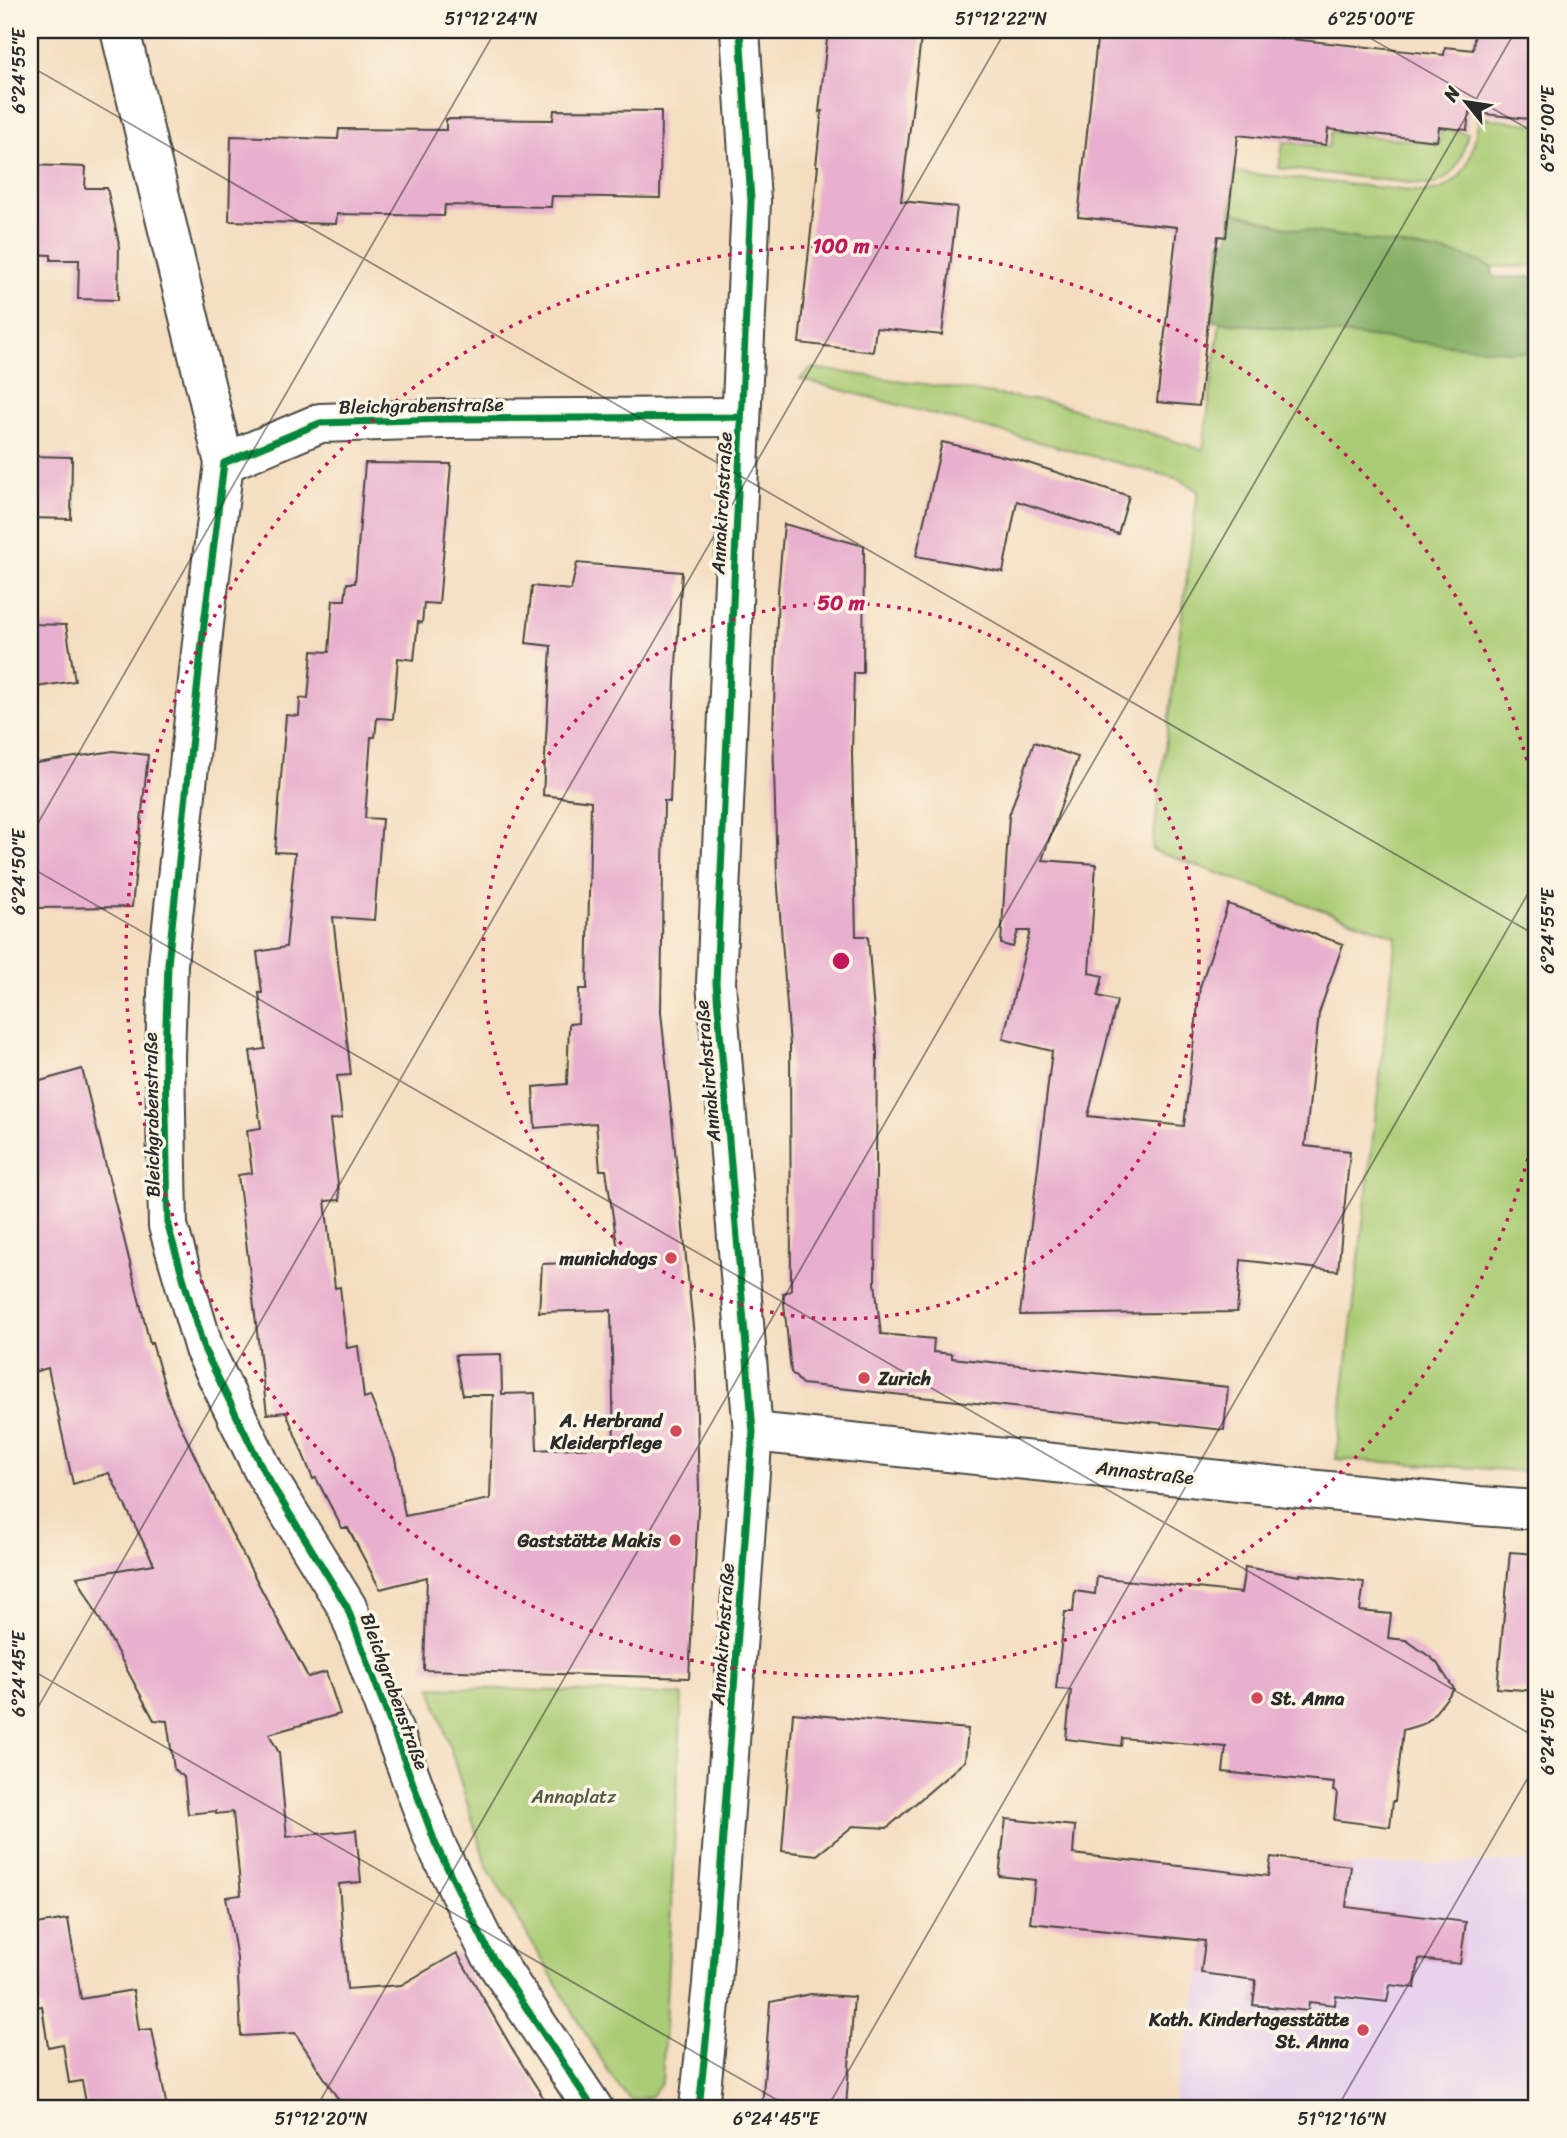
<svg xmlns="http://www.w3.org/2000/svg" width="1567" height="2138" font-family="Sriracha,sans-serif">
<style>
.built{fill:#e8d2ee}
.green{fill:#aacc74;stroke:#6a7c50;stroke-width:2}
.forest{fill:#87b066;stroke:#596e48;stroke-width:2}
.building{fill:#e8afce}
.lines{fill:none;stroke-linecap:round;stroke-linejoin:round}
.street-casing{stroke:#494641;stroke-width:42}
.secondary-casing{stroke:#494641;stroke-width:42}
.street{stroke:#fff;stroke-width:38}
.secondary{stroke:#fff;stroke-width:38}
.cycleway-casing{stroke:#fcf5e5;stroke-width:11}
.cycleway{stroke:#00873e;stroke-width:7}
.ticks{fill:none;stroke:#2b2b2b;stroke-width:2;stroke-opacity:0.45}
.ring{fill:none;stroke:#c2185b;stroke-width:3.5;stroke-dasharray:3.5 7}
.poi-dot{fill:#d1495b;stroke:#fcf5e5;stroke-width:2.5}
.labels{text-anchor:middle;stroke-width:7;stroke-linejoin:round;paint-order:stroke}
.street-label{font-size:19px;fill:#2b2b2b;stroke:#fcf5e5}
.poi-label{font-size:19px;font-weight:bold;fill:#2b2b2b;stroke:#fcf5e5;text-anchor:end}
.park-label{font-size:19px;fill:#515b41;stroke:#fcf5e5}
.centre{fill:#c2185b;stroke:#fcf5e5;stroke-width:3.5}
.ring-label{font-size:21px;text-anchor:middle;font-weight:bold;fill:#c2185b;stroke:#fcf5e5;stroke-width:7;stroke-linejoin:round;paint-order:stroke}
.neatline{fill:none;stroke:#2b2b2b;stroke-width:2.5}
.ticks-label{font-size:18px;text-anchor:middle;fill:#2b2b2b}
</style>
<rect width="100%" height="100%" fill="#fcf5e5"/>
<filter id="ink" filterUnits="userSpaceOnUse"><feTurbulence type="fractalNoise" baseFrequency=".0143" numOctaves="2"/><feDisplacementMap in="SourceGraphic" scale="14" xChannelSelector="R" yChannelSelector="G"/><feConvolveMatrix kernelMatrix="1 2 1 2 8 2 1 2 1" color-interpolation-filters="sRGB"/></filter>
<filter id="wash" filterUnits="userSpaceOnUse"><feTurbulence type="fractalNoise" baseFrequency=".00686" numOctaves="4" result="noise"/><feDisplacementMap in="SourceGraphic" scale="28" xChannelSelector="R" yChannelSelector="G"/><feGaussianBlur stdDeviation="1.57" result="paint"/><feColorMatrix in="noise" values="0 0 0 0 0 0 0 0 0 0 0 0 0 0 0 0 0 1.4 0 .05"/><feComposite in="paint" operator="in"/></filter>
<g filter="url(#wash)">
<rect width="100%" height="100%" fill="#f4ddbf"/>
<path class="built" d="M1271,1857L1351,1866L1528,1861L1537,1881V2088L1459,2108H1172L1201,1973L1205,1941L1263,1913Z"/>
<path class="green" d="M1479,117L1537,125V266L1492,267L1461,255L1289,228L1231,211L1235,172L1420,192C1467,192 1472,155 1479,117Z
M1441,130L1468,133C1462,158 1456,180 1428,185L1279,168L1283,142L1329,147L1331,132L1440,144Z
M1231,238L1537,299V1472L1336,1459L1396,936L1152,850L1198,491L1179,479L800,379L813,368L1055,403L1203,450Z
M431,1687L682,1695L662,2082L650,2097L630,2100L613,2079L487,1867Z"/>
<path class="forest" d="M1231,211L1289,228L1461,255L1492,267L1493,277H1537V354L1212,321L1220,240H1229Z"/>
<g id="blocks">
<path class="building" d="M828,30H922L901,201L957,207L942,335L876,328L873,352L799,343L818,166H816L822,111L819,112Z
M1098,30H1116L1197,39L1198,30H1205L1444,55L1445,47L1473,50L1475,30H1509L1537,33V120L1469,112L1467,130L1439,127L1437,141L1328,129L1326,145L1238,135L1226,237L1218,236L1215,255L1199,406L1157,402L1177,227L1078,217Z
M554,110L661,111L660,198L552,196L551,207L445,205L444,216L337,214L336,224L229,221L231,136L338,139L339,129L446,130V119L553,120Z
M30,165L86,167L85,188H107L119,244L118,300L78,299L79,260H51V255L30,254Z
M942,442L1019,460L1129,496L1118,534L1017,501L1003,572L916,556Z
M30,456L72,457L71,519L30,518Z
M365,463L451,464L439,604L424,603L422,623L418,622L414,660L398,658L393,719L377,718L375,737H371L365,818L382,819L374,920L333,917L351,1075L337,1076L342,1118L330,1120L340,1200L325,1201L335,1288L340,1287L347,1348L358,1346L364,1398L370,1396L395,1458L405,1516L490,1499L493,1395H463L455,1355L501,1354L502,1394L535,1393L537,1450L614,1446L611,1310L539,1312L542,1264L569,1263L568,1258L619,1257L606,1170H600L596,1123L535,1128L533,1087L567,1084L569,1024L578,1023L579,989H587L591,801L543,795L551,646L526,643L532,586L571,590L577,563L682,572L675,680L670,802L664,801L661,1012L695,1346L699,1489L689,1678L424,1670L427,1577L380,1589L348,1528H342L316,1478L313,1479L286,1412L267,1414L238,1175L252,1173L247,1130L261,1128L250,1051L265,1049L259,993H262L257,952L286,947L295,853L275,852L286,715L299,716L300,698L308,699L312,651L329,652L333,600H345L347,583H355Z
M784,524L864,546L863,673H854L852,753L856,936H868L877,1052L875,1283L881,1334L934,1339L933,1352L952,1354V1358L1228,1387L1224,1430L802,1384L791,1372L783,1293L791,1291L790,1045L777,875L773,734L778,590Z
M30,624L66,625L75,681L30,688Z
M1034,742L1078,757L1042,860L1096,864L1089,973L1103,976L1098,996L1117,1001L1088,1116L1184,1126L1200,987L1228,904L1343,944L1319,1013L1305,1146L1350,1151L1338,1271L1241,1260L1237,1312L1020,1315L1052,1051L1003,1039L1030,931H1018L1013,947L1001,944L1009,816Z
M113,751L148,755L132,907L30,908V764Z
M82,1069L150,1344L152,1343L170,1404L231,1532L308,1677L326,1672L340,1714L269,1734L279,1753L287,1837L356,1830L361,1882L339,1884L347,1989L401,1985L457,1953L513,2050L550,2108H344L295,2033L241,2036L237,1958L226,1897L241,1895L233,1812L216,1814V1811L188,1814L184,1777L174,1769L167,1721L154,1720L77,1577L154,1564L109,1473L73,1484L48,1368L30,1373V1084Z
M1510,1552L1537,1554V1691L1497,1688Z
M1245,1567L1300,1576V1574L1364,1582L1360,1611L1391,1614L1388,1638L1406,1640L1430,1657L1437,1663L1454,1689L1430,1719L1423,1724L1403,1730L1395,1801H1393L1390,1827L1334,1820L1337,1792L1333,1791L1334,1783L1223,1772L1226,1747L1122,1738L1121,1746L1066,1739L1071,1690L1056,1689L1065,1612H1073L1075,1591L1095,1594L1097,1577L1241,1593Z
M793,1713L968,1729L965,1761L887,1828L853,1826L817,1855L782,1851Z
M1006,1819L1075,1826L1073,1854L1268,1876L1271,1857L1351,1866L1346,1907L1466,1922L1460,1964L1419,1959L1415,1988L1390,1985L1387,2002L1336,1996L1335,2005L1309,2002L1308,2011L1253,2005L1256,1980L1201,1973L1205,1941L1030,1923L1035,1880L999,1876Z
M68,1919L81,1999L133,1990L139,2030L152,2029L167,2108H87L82,2081L69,2083L63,2044L48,2047L42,2006L30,2008V1925Z
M811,1994L854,1997L846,2108H762L770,2002Z"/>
</g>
</g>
<g filter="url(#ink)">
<use href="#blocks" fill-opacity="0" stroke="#494641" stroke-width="2"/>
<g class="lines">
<g class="street-casing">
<path id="street" d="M120,30L224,463
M753,1432L1229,1481L1479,1506L1537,1510
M593,2108L489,1952L436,1845L347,1607L264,1472L204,1349L168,1226L165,1056L168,964L204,624L224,463L320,423L442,419L740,417"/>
</g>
<g class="secondary-casing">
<path id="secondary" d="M699,2108L712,1984L753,1432L716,983L751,201L740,30"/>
</g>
<use href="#street" class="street"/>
<use href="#secondary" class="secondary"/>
<g class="cycleway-casing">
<path id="cycleway" d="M593,2108L489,1952L436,1845L347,1607L264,1472L204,1349L168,1226L165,1056L168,964L204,624L224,463L320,423L442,419L740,417
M699,2108L712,1984L753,1432L716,983L751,201L740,30"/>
</g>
<use href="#cycleway" class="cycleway"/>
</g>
</g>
<path class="ticks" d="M1356,30L1537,134M30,66L1537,936M30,837L496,30M30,867L1537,1738M30,1669L791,2108M30,1721L1006,30M316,2108L1516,30M827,2108L1537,878M1337,2108L1537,1762"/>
<g class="ring">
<circle cx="841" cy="961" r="358"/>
<path d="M1536 1128A715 715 0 1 1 1536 794"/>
</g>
<g class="poi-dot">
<circle cx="671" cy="1258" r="7"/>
<circle cx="864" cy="1378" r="7"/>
<circle cx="676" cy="1431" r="7"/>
<circle cx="675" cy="1540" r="7"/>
<circle cx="1257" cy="1698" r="7"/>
<circle cx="1363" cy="2030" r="7"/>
</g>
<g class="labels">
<g class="street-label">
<text transform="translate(421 405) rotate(-1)" y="7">Bleichgrabenstraße</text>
<text transform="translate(721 503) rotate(-87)" y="7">Annakirchstraße</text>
<text transform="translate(707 1071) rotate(-95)" y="7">Annakirchstraße</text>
<text transform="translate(151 1115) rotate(-91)" y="7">Bleichgrabenstraße</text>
<text transform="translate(1145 1472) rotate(6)" y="7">Annastraße</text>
<text transform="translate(722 1634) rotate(-86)" y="7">Annakirchstraße</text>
<text transform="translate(395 1691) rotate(70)" y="7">Bleichgrabenstraße</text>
</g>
<g class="poi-label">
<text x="657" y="1265">munichdogs</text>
<text x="878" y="1385" text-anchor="start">Zurich</text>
<text x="662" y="1427">A. Herbrand<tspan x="662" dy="22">Kleiderpflege</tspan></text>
<text x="661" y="1547">Gaststätte Makis</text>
<text x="1271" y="1705" text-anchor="start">St. Anna</text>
<text x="1349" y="2026">Kath. Kindertagesstätte<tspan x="1349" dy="22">St. Anna</tspan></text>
</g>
<g class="park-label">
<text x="574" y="1803">Annaplatz</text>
</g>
</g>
<circle cx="841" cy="961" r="10" class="centre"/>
<g class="ring-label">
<text x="841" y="253">100 m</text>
<text x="841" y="610">50 m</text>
</g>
<rect width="1567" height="2138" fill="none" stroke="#fcf5e5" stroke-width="77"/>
<g transform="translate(1466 102) rotate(300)" stroke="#fcf5e5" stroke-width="5" paint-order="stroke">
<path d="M0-5L12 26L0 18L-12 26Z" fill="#2b2b2b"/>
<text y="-10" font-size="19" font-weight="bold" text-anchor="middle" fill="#2b2b2b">N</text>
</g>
<rect x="38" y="38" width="1490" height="2062" class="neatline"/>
<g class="ticks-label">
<text x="491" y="25">51°12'24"N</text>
<text x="1001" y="25">51°12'22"N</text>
<text x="1371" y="25">6°25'00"E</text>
<text transform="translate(19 71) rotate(-90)" y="6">6°24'55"E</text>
<text transform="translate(1548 129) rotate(-90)" y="6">6°25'00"E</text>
<text transform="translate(19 872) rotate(-90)" y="6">6°24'50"E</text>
<text transform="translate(1548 931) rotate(-90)" y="6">6°24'55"E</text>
<text transform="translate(19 1674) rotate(-90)" y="6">6°24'45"E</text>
<text transform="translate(1548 1732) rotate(-90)" y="6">6°24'50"E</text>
<text x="321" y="2125">51°12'20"N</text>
<text x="776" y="2125">6°24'45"E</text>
<text x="1342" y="2125">51°12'16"N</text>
</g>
</svg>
